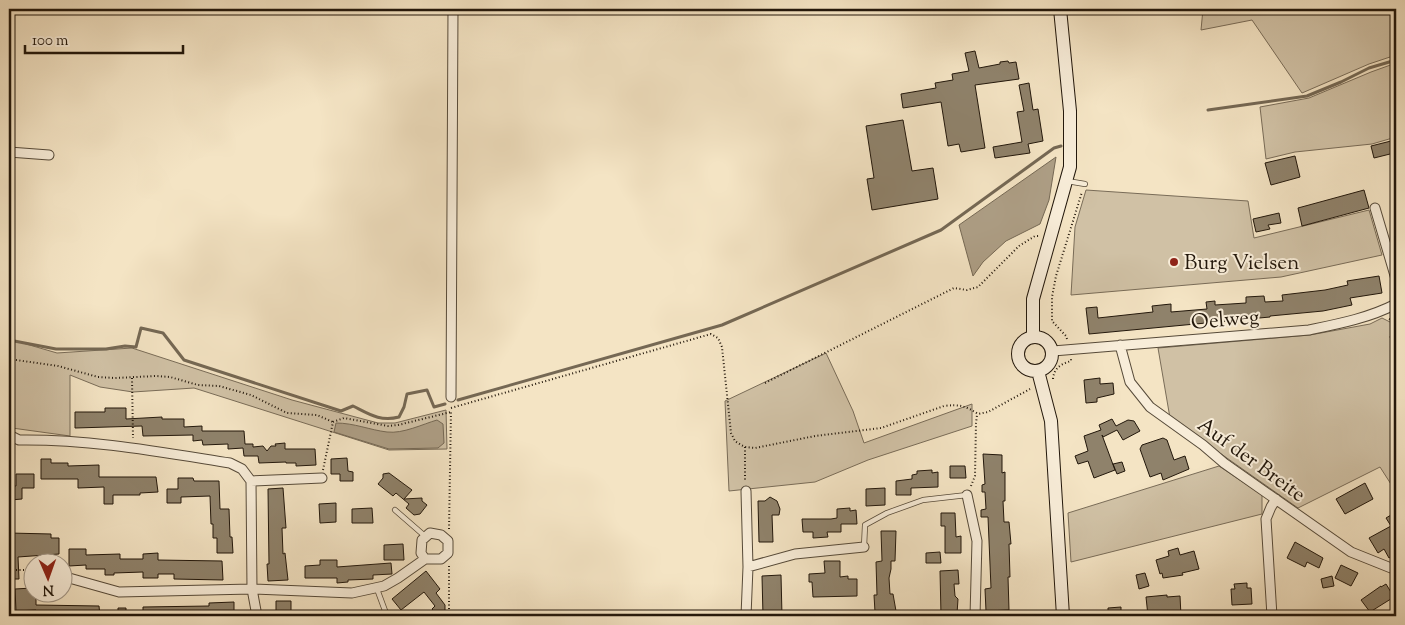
<svg xmlns="http://www.w3.org/2000/svg" width="1405" height="625" font-family="'Sorts Mill Goudy',serif">
<style>
.green{fill:#d0c1a5;stroke:#796c58}
.water{fill:#ad9e85;stroke:#756854}
.lines{fill:none;stroke-linecap:round;stroke-linejoin:round}
.stream{stroke:#756854;stroke-width:3}
.building{fill:#8f826b;stroke:#22170b}
.lane-casing{stroke:#564a39;stroke-width:6}
.street-casing{stroke:#564a39;stroke-width:11}
.secondary-casing{stroke:#22170b;stroke-width:14}
.path{stroke:#22170b;stroke-width:2;stroke-dasharray:1 2.5;stroke-linecap:butt}
.lane{stroke:#f8edd9;stroke-width:4.5}
.street{stroke:#f8edd9;stroke-width:9}
.secondary{stroke:#f8edd9;stroke-width:12}
.poi-dot{fill:#8f2418;stroke:#f8edd9;stroke-width:2}
.labels{text-anchor:middle;stroke-width:4;stroke-linejoin:round;paint-order:stroke}
.poi-label{font-size:21px;fill:#22170b;stroke:#f8edd9;text-anchor:start}
.street-label{font-size:21px;fill:#22170b;stroke:#f8edd9}
</style>
<rect width="100%" height="100%" fill="#f4e4c4"/>
<filter id="stains"><feTurbulence type="fractalNoise" baseFrequency=".004" numOctaves="4"/><feColorMatrix values="0 0 0 0 .2 0 0 0 0 .09 0 0 0 0 .02 0 0 0 .5 -.17"/></filter>
<radialGradient id="worn" r=".72"><stop offset=".6" stop-color="#630" stop-opacity="0"/><stop offset="1" stop-color="#630" stop-opacity=".3"/></radialGradient>
<path class="green" d="M1203,9H1396V55L1369,64L1302,93L1252,20L1201,30Z
M1396,63V137L1372,144L1295,152L1266,159L1260,107L1309,98L1371,72Z
M1086,190L1248,201L1254,238L1369,210L1382,255L1281,277L1071,295L1075,227Z
M1382,318L1396,325V492L1380,467L1298,508L1170,418L1158,348L1310,335L1370,324Z
M9,339L57,353L132,348L292,400L378,423H395L446,410L447,449L389,450L194,388L133,392L100,387L70,375V436L12,428Z
M826,353L853,411L864,443L972,404V426L868,460L815,482L729,491L725,401Z
M1219,466L1262,495V514L1071,562L1068,513Z"/>
<path class="water" d="M1056,157L1049,200L1040,224L1006,241L983,262L973,276L959,225Z
M437,420L443,424L444,443L438,448L389,449L334,432L336,423C354,423 370,430 387,432C403,434 423,424 437,420Z"/>
<g class="lines">
<path class="stream" d="M1208,110L1307,96L1341,82L1369,68L1396,60
M1391,337L1396,341
M9,340L56,349H106L125,346L136,347L141,328L163,333L184,360L341,411L353,406C369,414 380,422 399,417L404,407L407,394L427,390L434,407L445,404
M458,400L722,325L941,230L1054,148L1061,146"/>
</g>
<path class="building" d="M975,51L979,68L1000,64V62L1008,61L1009,63L1016,62L1019,79L975,85L985,148L961,152L959,144L948,146L941,102L903,108L901,94L936,88L935,83L953,80L952,74L969,71L965,53Z
M1029,83L1033,110L1038,109L1043,141L1028,144L1030,153L995,158L993,147L1022,142L1017,112L1024,111L1019,85Z
M903,120L912,171L933,168L938,199L872,210L867,179L874,178L866,126Z
M1391,141L1394,153L1374,158L1371,146Z
M1295,156L1300,177L1271,185L1265,163Z
M1364,190L1369,208L1302,226L1298,208Z
M1279,213L1281,223L1268,225L1270,229L1256,232L1253,219Z
M1379,276L1382,293L1350,298L1352,305L1323,311L1270,316V317L1089,334L1086,308L1097,307L1098,318L1153,312L1152,306L1171,304V312L1207,309L1206,302L1215,301V305L1246,303V297L1264,296L1265,302L1283,301L1282,295L1325,290L1348,285L1347,281Z
M1100,378V384L1113,383L1114,394L1097,398V402L1086,403L1084,380Z
M105,408H126V419L162,417V419H184V427L202,426V431H244L245,444H253V447L263,446L267,451L271,446H276L275,444L285,443V449H315L316,465L296,466V463H286V462L259,463L258,456H244L243,448L228,449V444L203,445L202,440L193,441V435L143,436L142,426L75,428V412H105Z
M1112,419L1116,426L1128,420L1134,421L1140,431L1123,440L1117,430L1103,437L1102,435L1115,470L1094,478L1088,461L1078,464L1075,456L1088,451L1084,436L1101,430L1099,425Z
M1163,438L1167,440L1174,460L1185,456L1189,469L1163,480L1161,473L1150,477L1140,449L1142,445Z
M983,454L1002,455V473L1005,472V501H1003L1004,522H1009L1011,544H1009L1010,577H1008L1009,610L986,611L985,589L991,588L988,517H981V510L986,509L985,492H982V485L985,484Z
M347,458L348,471L353,472V481H340V474H331V459Z
M41,459H51V463H68V466L99,465V477H156L158,492L140,493V495H113V504H104V487L78,488V479H41Z
M1122,462L1125,471L1117,474L1113,464Z
M950,466H965L966,478H950Z
M932,470V473L938,472V487L911,488V495H896V481L912,479V475L917,474V471Z
M389,473L412,490L404,499L422,498V501L427,505L420,514L414,515L406,508L409,504L396,493L393,496L378,484L383,478V474Z
M16,474H34V488H22V499L10,500L9,499V486H16Z
M178,478H193L194,481H219L220,509H229L230,537H232L233,553H217V538H213V524H211L210,496L181,497V503H167V489H178Z
M1365,483L1373,499L1345,514L1336,499Z
M283,488L286,528H282L283,554L285,553L288,580L268,581L267,564H269L268,489Z
M885,488V505L866,506V489Z
M770,497L777,501L780,509L779,515H772L773,542H759L758,501H765Z
M336,503V522L320,523L319,504Z
M372,508L373,523H352V509Z
M850,508V511L856,510L857,524H841V532H827L828,537L813,538V532H803L802,519H831L837,518V509Z
M1396,512V554L1389,558L1384,549L1378,553L1369,538L1391,526L1386,518Z
M941,513H955L956,537L961,536V553H945V526H941Z
M881,531H896L895,561H891V569L889,578L890,594H893L896,611L875,612L874,595H877L876,562L882,561Z
M9,533L51,534V538H59V554L18,557L19,579H9Z
M1295,542L1323,558L1319,568L1307,562L1305,567L1287,558Z
M403,544L404,560H384V545Z
M1178,548L1180,555L1194,551L1199,569L1182,573L1183,575L1163,578L1162,573L1160,574L1156,560L1169,556L1168,551Z
M69,549H86V555L120,554V559H143V554L158,553V560L222,561L223,580L174,579V574H158V578H143V572L114,573V575H105V569H86V565L69,566Z
M940,552L941,563H926V553Z
M320,560H337V567L391,563L392,574L373,575V579L348,580V582L337,583V578H305V566L320,565Z
M824,561H840V577L848,576V579H857V596L813,597L812,582H809V574L825,573Z
M1341,565L1358,573L1351,586L1335,578Z
M958,570L959,584H954L955,596L958,599L957,614L941,615L940,571Z
M426,571L440,589L436,593L445,605V616H437L432,609L435,606L424,592L401,610L392,599Z
M1145,573L1149,586L1139,589L1136,575Z
M781,575L782,616H763L762,576Z
M1332,576L1334,586L1323,588L1321,579Z
M1247,583V588H1251L1252,604L1232,605L1231,589H1235L1234,584Z
M1386,584L1394,597L1370,612L1361,600L1381,586V587Z
M32,588V592H36V605L99,606L100,616H36V610L16,611L15,589Z
M1167,595V597L1180,596L1181,616H1148L1146,597Z
M276,601H291V616H276Z
M234,602V616H143V607L209,606V603Z
M1121,607V616H1108V608Z
M118,608H126V616H118Z"/>
<g class="lines">
<g class="lane-casing">
<path id="lane" d="M1067,181L1085,184
M395,510L426,537
M864,547L865,525L887,513L923,500L967,495
M377,589L387,616"/>
</g>
<g class="street-casing">
<path id="street" d="M9,152L49,155
M1375,208L1396,279
M1120,345L1130,382L1150,407L1203,445L1224,463L1351,552L1396,570
M1053,351L1309,330C1338,324 1369,318 1396,304
M451,397L453,9
M9,435L19,440C90,439 160,452 230,463L242,469L251,481L252,589L257,616
M251,481L322,478
M746,491L748,567L746,616
M967,495L977,541L975,616
M748,567L795,554L864,547
M62,576L119,592L252,589L352,593L384,586L398,578L425,559H441L448,553V541L441,535L430,533L422,540L421,553L425,559
M1272,616L1266,519L1271,507L1276,499"/>
</g>
<g class="secondary-casing">
<path id="secondary" d="M1033,336V299L1070,167V111L1060,9
M1018 354a17 17 0 1 1 34 0a17 17 0 1 1-34 0Z
M1038,371L1051,421L1063,616"/>
</g>
<path class="path" d="M1389,319L1396,322
M1067,339L1066,336L1052,321V297L1056,276L1082,192
M9,359L58,366L98,377L115,378L156,376L170,377L198,385L219,386L251,395L287,413L317,415L333,422
M132,378L133,438
M1053,379C1054,368 1061,364 1071,361V359
M765,383L954,288L967,290L978,287L1019,246L1035,236H1040
M451,408L711,334L718,338L722,347L731,433L735,441L741,445L745,447L755,448L815,436L881,428L944,406C959,404 966,406 978,414L988,412L1030,389
M745,447V481
M323,470L333,422L344,418L388,426L398,425L451,412
M971,486L975,476L976,423L977,415
M449,529L451,411
M449,566V616
M9,570H32"/>
<use href="#lane" class="lane"/>
<use href="#street" class="street"/>
<use href="#secondary" class="secondary"/>
</g>
<circle class="poi-dot" cx="1174" cy="262" r="5"/>
<g class="labels">
<g class="poi-label">
<text x="1184" y="269">Burg Vielsen</text>
</g>
<g class="street-label">
<text transform="translate(1225 319) rotate(-5)" y="7">Oelweg</text>
<text transform="translate(1252 459) rotate(36)" y="7">Auf der Breite</text>
</g>
</g>
<rect width="1405" height="625" fill="none" stroke="#f4e4c4" stroke-width="30"/>
<rect x="10" y="10" width="1385" height="605" fill="none" stroke="#22170b" stroke-width="2.5"/>
<rect x="15" y="15" width="1375" height="595" fill="none" stroke="#22170b"/>
<g transform="translate(48 578) rotate(178)"><circle r="24" fill="#f8edd9" stroke="#a29787"/>
<path d="M0-4L9 19L0 12L-9 19Z" fill="#8f2418"/>
<text y="-8" font-size="14" font-weight="bold" text-anchor="middle" fill="#22170b">N</text>
</g>
<path d="M25 45v8h158v-8" fill="none" stroke="#22170b" stroke-width="2.5"/>
<text x="32" y="45" font-size="15" fill="#22170b" stroke="#f8edd9" stroke-width="4" paint-order="stroke">100 m</text>
<rect width="100%" height="100%" filter="url(#stains)"/>
<rect width="100%" height="100%" fill="url(#worn)"/>
</svg>
